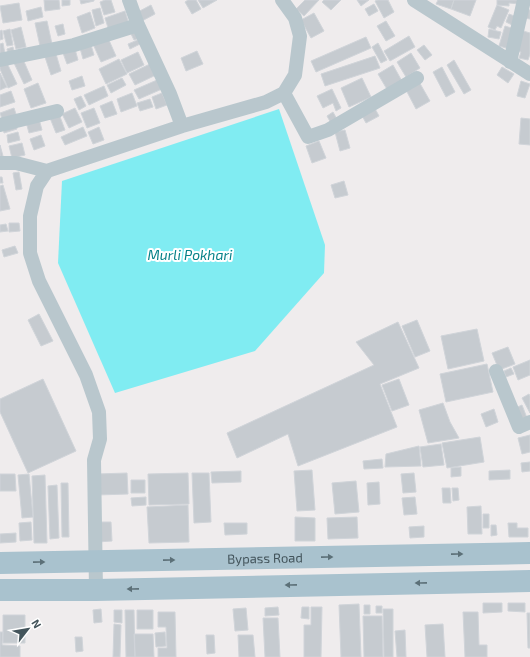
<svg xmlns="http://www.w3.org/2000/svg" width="530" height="657" font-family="'Exo 2',sans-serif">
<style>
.water{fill:#80ecf2}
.building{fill:#c6cbd0;stroke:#d0d4d9}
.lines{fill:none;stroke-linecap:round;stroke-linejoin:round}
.minor{stroke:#b9c7cd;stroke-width:14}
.primary{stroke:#a9c2ce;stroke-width:22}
.oneway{fill:#5c7078}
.labels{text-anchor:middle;stroke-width:4;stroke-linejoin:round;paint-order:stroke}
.street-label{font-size:13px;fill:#43545b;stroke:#fff}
.water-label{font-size:14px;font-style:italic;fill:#068188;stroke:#fff}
</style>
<rect width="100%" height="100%" fill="#efeced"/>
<path class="water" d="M279,109L325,245L324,273L255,351L115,393L58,263L62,181Z"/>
<path class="building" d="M44,0H59L60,9L45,11Z
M62,0H70V5L62,6Z
M80,0H94V1L81,4Z
M105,0H111L115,12L104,15L100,2Z
M188,0H196L201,9L192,14L185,2Z
M198,0H217L203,8Z
M305,0H319L304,16L296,9Z
M324,0H341L331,10L322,2Z
M357,0H369L361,6Z
M378,0H388L394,12L384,18L375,1Z
M438,0H454L451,9L436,4Z
M454,0H476L470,16L451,9Z
M497,0H520V4L509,3V6L497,5Z
M19,3L22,20L3,23L0,6Z
M374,4L378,11L369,16L365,9Z
M151,5L155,14L140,22L136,13Z
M497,5L509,10L501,28L497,26L495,30L488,27Z
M41,7L43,17L28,21L26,11Z
M100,8L104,23L96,26L92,10Z
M525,9L530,10V19L524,18Z
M125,11L129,24L109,31L105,18Z
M90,12L95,28L82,33L77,17Z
M314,13L324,31L311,38L301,20Z
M509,14L517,17L514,26L506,22Z
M47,21L52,44L40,46L35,23Z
M386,21L395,36L386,41L377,26Z
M63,24L65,34L58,36L55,26Z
M505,26L518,30L513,50L499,46Z
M21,27L26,47L16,49L11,30Z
M10,29L13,45L7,46L3,31Z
M136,29L140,38L134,40L130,32Z
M489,29L501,32L499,39L488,37Z
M2,30L3,39L0,40V31Z
M520,30L530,33V54L528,60L519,58L521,52L515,51Z
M409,36L415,47L390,61L384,51Z
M366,37L371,48L316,72L311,61Z
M108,38L116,56L101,62L93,44Z
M140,39L142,43L130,49L128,44Z
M3,43L5,54L0,55V44Z
M378,43L387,60L381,63L372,47Z
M91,45L94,55L83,59L80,48Z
M424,45L432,55L425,60L417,50Z
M13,47L14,52L8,54L7,49Z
M75,49L78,60L67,64L63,53Z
M197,51L203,64L186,71L181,58Z
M138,52L144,65L127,73L121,60Z
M411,53L420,68L406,77L397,62Z
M56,54L61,71L51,75L45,57Z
M375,56L380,68L325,86L321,74Z
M22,57L32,80L24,84L13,61Z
M119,59L127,74L106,84L99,69Z
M454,60L471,90L464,94L447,65Z
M7,63L17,84L8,88L0,69V66Z
M150,64L156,75L135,85L129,74Z
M393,65L403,83L388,91L378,74Z
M442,67L455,92L446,97L433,72Z
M502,67L514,74L508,83L497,75Z
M0,73L7,87L0,90Z
M82,76L85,86L72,90L69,81Z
M122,78L126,85L111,93L107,85Z
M362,78L371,97L349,107L341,88Z
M157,80L162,89L139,99L134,90Z
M418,80L430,101L416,109L405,88Z
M521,81L530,84L525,98L517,96Z
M38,83L46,103L31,108L24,89Z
M104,86L108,96L89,105L84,95Z
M332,89L341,108L336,111L333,103L323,108L317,96Z
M11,91L15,102L0,107V95Z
M132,93L137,106L121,112L117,99Z
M162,93L167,105L156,109L152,97Z
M81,96L86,106L79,110L74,99Z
M150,99L153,107L140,111L137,103Z
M112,101L117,114L105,118L100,106Z
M373,105L379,116L366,123L360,112Z
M14,108L17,117L3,122L0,113Z
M75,108L82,122L69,128L62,114Z
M94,108L100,123L87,128L81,113Z
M333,112L338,121L332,125L327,116Z
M59,114L65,130L56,133L50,118Z
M521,118L530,119V145L519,144Z
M39,119L42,130L29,133L26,122Z
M16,124L17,129L4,133L3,127Z
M83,127L87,136L65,145L61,137Z
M99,127L104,140L93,144L88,132Z
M345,130L350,148L340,151L335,132Z
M18,132L20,140L8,143L7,135Z
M41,135L45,146L34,150L30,139Z
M319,141L326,158L312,163L306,146Z
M22,143L25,155L12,158L9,146Z
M0,145L3,156L0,157Z
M19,172L22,189L16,190L13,173Z
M0,177H2L3,183H0Z
M344,181L348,195L335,198L331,185Z
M3,185L10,209L0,211V186Z
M9,223H19L20,231L9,232Z
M6,224L8,231L0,232V225Z
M15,246L18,253L4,257L2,250Z
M39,314L53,341L41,346L28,320Z
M417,320L430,351L415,357L402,326Z
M398,322L419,368L380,384L397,427L298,466L288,434L237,458L227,433L374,365L356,342Z
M477,329L484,361L448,369L441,336Z
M508,347L515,364L499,370L492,353Z
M530,360V375L518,380L513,367Z
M487,364L493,392L446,402L440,374Z
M511,368L514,374L506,377L504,371Z
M43,379L76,451L28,473L0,412V399Z
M399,379L409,405L392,411L382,385Z
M529,394L530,396V413L522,398Z
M443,403L450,422L459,438L428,443L419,410Z
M522,405L527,418L518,422L513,409Z
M494,409L498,422L486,427L481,414Z
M530,435V452L522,454L518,438Z
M480,437L484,462L447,468L442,443Z
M441,444L444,465L423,467L420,447Z
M419,446L421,466L385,467L386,454Z
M382,459L383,468L364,469L363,461Z
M530,462V471L522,472L521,463Z
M461,467V476L451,477V468Z
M312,470L315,510L297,511L294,471Z
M510,470V479L489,480V471Z
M241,471V482L212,483L211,472Z
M127,473L128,494L97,495V474Z
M188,473L189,504L149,505L148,474Z
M192,473H209L211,522L194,523Z
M414,473L416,492L403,493L401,474Z
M0,474H15L16,491H0Z
M29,474L33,517L22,518L18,475Z
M45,475L47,543H34L32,476Z
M131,480H145V493H131Z
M356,481L359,512L335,514L332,483Z
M379,482L380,504L368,505L367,483Z
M61,483H68L69,537H62Z
M57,485L59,538L50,539L48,486Z
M442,488H450L451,503H443Z
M452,488H458L459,500L453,501Z
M146,497V505L132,506L131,498Z
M415,497L417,514L404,515L402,498Z
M188,505L189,542L149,543L147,507Z
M481,506L482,534H468L467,507Z
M483,514H489V528H483Z
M295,517L315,518V541H295Z
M357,517L358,538L328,539L327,518Z
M31,522L32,540L20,541L19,523Z
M96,522H111L112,541L97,542Z
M224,523H247V534L225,535Z
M508,523H517V528H528V537H509Z
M491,525H496L497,535L491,536Z
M424,526V537L410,538L409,527Z
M16,533V542L0,543V534Z
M483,603H502V612L483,613Z
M508,603H525V612L508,611Z
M359,604L361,657H341L339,605Z
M364,605H370V614H364Z
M376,606H382V613H376Z
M278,607L279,615L265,616V608Z
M302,607H309V619L301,618Z
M311,607H322L321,657H304V625H311Z
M246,608L248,630L235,631L233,609Z
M101,609L102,622L94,623L93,610Z
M383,609H393V657H384Z
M114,610H122V623L114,622Z
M125,610H134L135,657H126Z
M137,610H153V629H137Z
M158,612H175L176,657H158V648H167L166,627H158Z
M463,612H478L479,645H487V657H465Z
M527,613H530V648H528Z
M3,615H25V643H3Z
M363,616H382L383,657H364Z
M263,618H278L280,657H265Z
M114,624L121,625L120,657H113Z
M443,624L445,657H427L425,625Z
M405,630L406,657H397L395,631Z
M0,632H3L2,645L20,646V657H0Z
M165,632L166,646L156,647L155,633Z
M134,634H153L154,657H135Z
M206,635H214L215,653L207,654Z
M238,635H253L255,657H239Z
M75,637H82L83,651L76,652Z"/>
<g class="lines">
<path class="minor" d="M129,0L138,25L170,94L182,126
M414,0L530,74
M0,60L74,45L138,25
M510,62L524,0
M284,93L308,137L328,130L417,78
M0,125L57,111
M0,163H16L47,171
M496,371L519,427L530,422
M96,590L94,460L100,439L99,412L86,375L39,281L30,253V216L37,186L47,171L182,126L266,102L284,93L295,75L300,36L295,18L282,0"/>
<g class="primary">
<path id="s1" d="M0,563L530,553"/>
<path d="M0,590H96L530,581"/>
</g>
</g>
<defs><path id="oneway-solid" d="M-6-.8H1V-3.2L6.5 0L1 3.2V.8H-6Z"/></defs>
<g class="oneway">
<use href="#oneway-solid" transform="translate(457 554) rotate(-1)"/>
<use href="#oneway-solid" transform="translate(327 557) rotate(-1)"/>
<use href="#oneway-solid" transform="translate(169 560) rotate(-1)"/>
<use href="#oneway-solid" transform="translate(39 562) rotate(-1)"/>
<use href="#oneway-solid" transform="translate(421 583) rotate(179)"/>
<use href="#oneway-solid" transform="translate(291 585) rotate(179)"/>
<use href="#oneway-solid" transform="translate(133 589) rotate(179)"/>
</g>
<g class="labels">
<g class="street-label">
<text dy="5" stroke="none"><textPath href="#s1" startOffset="265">Bypass Road</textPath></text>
</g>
<g class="water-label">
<text x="190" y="260">Murli Pokhari</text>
</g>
</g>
<g transform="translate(28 629) rotate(59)" stroke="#ffffff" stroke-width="3" paint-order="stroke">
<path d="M0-3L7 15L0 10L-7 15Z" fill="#43545b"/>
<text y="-6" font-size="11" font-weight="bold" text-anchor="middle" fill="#43545b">N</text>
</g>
</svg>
